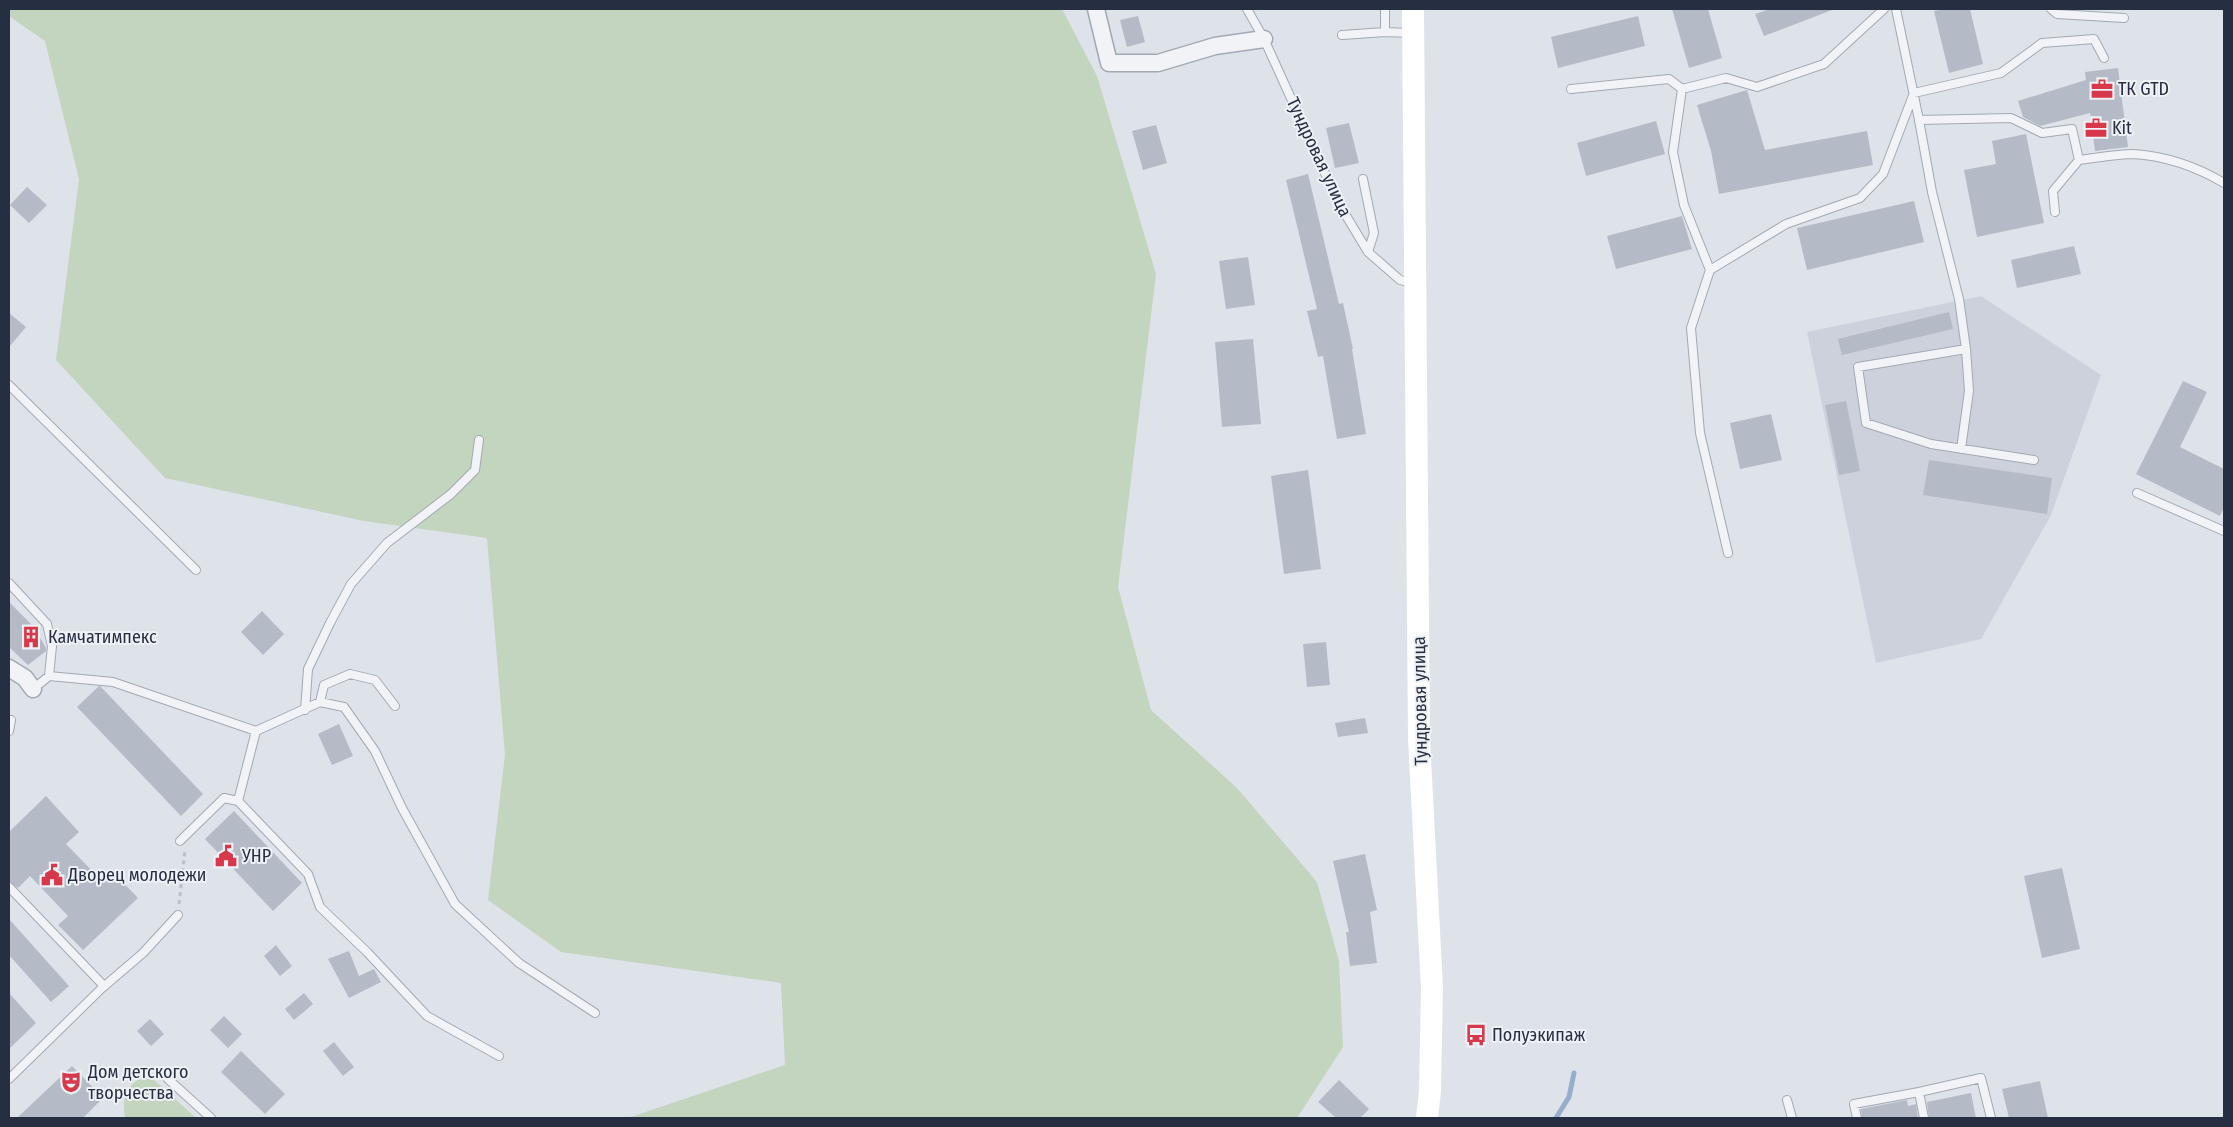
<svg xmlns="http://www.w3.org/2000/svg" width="2233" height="1127" font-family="'Fira Sans Condensed',sans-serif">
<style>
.built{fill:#ccd1db}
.green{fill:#c3d4bf}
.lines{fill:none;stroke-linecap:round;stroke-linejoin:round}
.stream{stroke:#96aecc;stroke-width:5}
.building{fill:#b5bbc6}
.service-casing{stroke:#a3a9b3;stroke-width:10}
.minor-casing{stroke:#a3a9b3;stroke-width:19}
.path{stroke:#bcc0c8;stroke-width:3;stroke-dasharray:4 4;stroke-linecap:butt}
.service{stroke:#f1f3f7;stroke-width:8}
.minor{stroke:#f1f3f7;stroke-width:16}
.secondary{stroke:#fff;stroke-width:22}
.labels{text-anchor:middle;stroke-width:4;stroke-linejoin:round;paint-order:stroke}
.poi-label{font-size:18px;fill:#262f41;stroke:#eef1f6;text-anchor:start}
.street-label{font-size:18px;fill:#262f41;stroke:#eef1f6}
</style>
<rect width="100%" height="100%" fill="#dee2e9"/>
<path class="built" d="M1981,296L2101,375L2051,515L1981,639L1876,663L1807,332Z"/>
<path class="green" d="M9,9H1062L1097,76L1156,274L1118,587L1151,710L1237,788L1317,882L1339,961L1343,1047L1297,1118H628L785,1065L781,983L561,952L488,900L505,755L487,538L364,521L165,478L56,360L79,179L45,41L9,16Z
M144,1078L154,1080L196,1118H125C122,1102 125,1083 144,1078Z"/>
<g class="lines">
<path class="stream" d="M1556,1118L1569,1097L1574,1073"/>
</g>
<path class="building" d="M1672,9H1708L1722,58L1689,68Z
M1770,9H1832V10L1764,36L1755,14Z
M1944,9H1970L1983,64L1949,73L1934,11Z
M1138,16L1145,42L1127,47L1120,20Z
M1638,16L1645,46L1558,68L1551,37Z
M2118,68L2128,147L2095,151L2090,113L2040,126L2023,117L2018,101L2086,80L2085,72Z
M1747,90L1765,150L1867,131L1873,165L1719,194L1711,151L1697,105Z
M1656,121L1665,154L1586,176L1577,143Z
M1349,123L1359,163L1335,168L1326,128Z
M1156,125L1167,163L1143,170L1132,131Z
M2026,134L2044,223L1977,237L1964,170L1996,164L1992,141Z
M1308,174L1339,304L1343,303L1353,349H1352L1366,434L1337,439L1323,356L1318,357L1307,311L1317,309L1286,180Z
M27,187L47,205L29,223L10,205Z
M1914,201L1924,242L1807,270L1797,228Z
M1682,216L1692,249L1616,269L1607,236Z
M2074,246L2081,274L2017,288L2011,260Z
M1248,257L1255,305L1226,309L1219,261Z
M1949,312L1953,329L1842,355L1838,339Z
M9,313L26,327L9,347Z
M1253,339L1261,424L1222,427L1215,342Z
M2183,381L2207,392L2180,447L2224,469V507L2220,516L2136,474Z
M1846,401L1860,471L1839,475L1825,405Z
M1771,414L1782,460L1740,469L1730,423Z
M1929,460L2052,478L2047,514L1923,495Z
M1308,470L1321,569L1284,574L1271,476Z
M9,602L33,626L46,648V651L28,665L9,647Z
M262,611L284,634L263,655L241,632Z
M1326,642L1330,685L1307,687L1303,644Z
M99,686L101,687L203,794L181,816L77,707Z
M1365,718L1368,733L1338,737L1335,723Z
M339,724L353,756L332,765L318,734Z
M46,796L79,832L66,844L104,883L114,873L138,898L83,950L58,925L68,916L30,876L18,888L9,882V832Z
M234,811L302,883L273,911L205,839Z
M1365,854L1377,910L1370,912L1377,963L1350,966L1346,932H1349L1333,861Z
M2062,868L2080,949L2042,958L2024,876Z
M9,919L69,986L51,1002L9,955Z
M276,945L292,966L280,976L264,956Z
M349,951L359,976L374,969L381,982L349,998L328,959Z
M9,993L36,1023L9,1049Z
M304,993L313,1004L294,1020L285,1009Z
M224,1016L242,1034L228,1048L210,1030Z
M150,1019L164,1034L151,1046L137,1031Z
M334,1042L354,1067L343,1076L323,1051Z
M241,1051L285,1094L265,1114L221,1072Z
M72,1066L103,1098L83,1118H17Z
M1339,1080L1369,1109L1360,1118H1336L1318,1102Z
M2040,1081L2048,1118H2009L2002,1089Z
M1971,1093L1976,1118H1929L1927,1102Z
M1907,1100L1908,1106L1916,1104L1918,1118H1862L1861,1109Z"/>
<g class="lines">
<g class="service-casing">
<path id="service" d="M1247,9L1264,39L1339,204L1368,252L1400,280L1413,283
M1385,9V32
M1896,9L1919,120L1932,192L1959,299L1966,349L1858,367L1866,423L1931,444L2034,460
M2051,9L2057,14L2124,18
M1342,35L1385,32L1411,33
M1571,89L1669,79L1682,89
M1919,120L2011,118L2042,133L2072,129L2079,160L2053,191L2055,212
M2079,160C2097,158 2116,154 2133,154C2165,156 2197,167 2224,183
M1363,179L1374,233L1368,252
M1710,270L1684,205L1673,152L1682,89L1726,78L1757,87L1824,64L1884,9
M9,385L196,570
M1961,449L1969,391L1966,349
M2137,493L2224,531
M1728,553L1700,433L1691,328L1710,270L1786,224L1860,198L1883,174L1914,93L2001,73L2042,43L2094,39L2104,58
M9,583L47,624L52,646L49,676
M33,689L49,676L113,682L256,731L320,702L344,707L375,751L402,808L455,904L519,963L595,1013
M320,702L324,685L350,674L375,680L395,706
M305,710L308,669L330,623L351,584L387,543L451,494L475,470L479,440
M9,731L11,720
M238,801L256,731
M180,841L224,798L238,801L308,874L320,907L367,952L427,1016L499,1056
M9,887L104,986
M9,1079L101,989L143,953L178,915
M168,1079L211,1118
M1787,1100L1792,1118
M1857,1118L1854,1104L1919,1092
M1924,1118L1919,1092L1981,1078L1991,1118"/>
</g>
<g class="minor-casing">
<path id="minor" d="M1096,9L1109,63H1158L1215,46L1264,39
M9,668L25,678L33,689"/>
</g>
<path class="path" d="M179,904L185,850"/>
<use href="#service" class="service"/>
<use href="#minor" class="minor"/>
<path class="secondary" d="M1413,9L1419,739L1432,988L1430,1091L1427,1118"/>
</g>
<defs>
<g id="office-bare" transform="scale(1.725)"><path d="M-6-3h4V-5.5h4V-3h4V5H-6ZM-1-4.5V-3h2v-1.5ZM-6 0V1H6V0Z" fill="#d8394a" stroke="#eef1f6" stroke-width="2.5" paint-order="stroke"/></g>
<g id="building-bare" transform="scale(1.725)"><path d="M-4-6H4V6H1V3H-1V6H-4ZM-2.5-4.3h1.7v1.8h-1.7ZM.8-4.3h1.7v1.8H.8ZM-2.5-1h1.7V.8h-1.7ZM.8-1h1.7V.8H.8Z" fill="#d8394a" stroke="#eef1f6" stroke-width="2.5" paint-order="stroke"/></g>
<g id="civic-bare" transform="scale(1.725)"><path d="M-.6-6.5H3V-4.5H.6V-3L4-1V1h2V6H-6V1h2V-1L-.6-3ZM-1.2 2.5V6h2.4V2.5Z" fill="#d8394a" stroke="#eef1f6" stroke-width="2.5" paint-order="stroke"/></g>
<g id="bus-bare" transform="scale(1.725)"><path d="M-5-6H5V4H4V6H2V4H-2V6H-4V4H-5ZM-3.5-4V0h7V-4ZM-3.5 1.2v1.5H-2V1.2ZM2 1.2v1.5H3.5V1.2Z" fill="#d8394a" stroke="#eef1f6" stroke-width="2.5" paint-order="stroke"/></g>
<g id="theatre-bare" transform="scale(1.725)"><path d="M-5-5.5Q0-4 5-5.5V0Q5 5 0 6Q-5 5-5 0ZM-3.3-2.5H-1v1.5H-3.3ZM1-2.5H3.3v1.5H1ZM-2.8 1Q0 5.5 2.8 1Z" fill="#d8394a" stroke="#eef1f6" stroke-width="2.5" paint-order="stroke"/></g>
</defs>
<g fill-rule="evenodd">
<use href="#office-bare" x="2102" y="89"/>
<use href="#office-bare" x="2096" y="128"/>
<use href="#building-bare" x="31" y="637"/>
<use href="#civic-bare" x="226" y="856"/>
<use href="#civic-bare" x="52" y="875"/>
<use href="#bus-bare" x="1476" y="1035"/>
<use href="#theatre-bare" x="71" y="1082"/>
</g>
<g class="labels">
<g class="poi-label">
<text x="2118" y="95">ТК GTD</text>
<text x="2112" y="134">Kit</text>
<text x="48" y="643">Камчатимпекс</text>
<text x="242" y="862">УНР</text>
<text x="68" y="881">Дворец молодежи</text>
<text x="1492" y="1041">Полуэкипаж</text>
<text x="88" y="1078">Дом детского<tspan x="88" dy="21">творчества</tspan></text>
</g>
<g class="street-label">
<text transform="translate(1319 157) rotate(65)" y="6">Тундровая улица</text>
<text transform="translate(1420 701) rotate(-91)" y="6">Тундровая улица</text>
</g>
</g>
<rect width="2233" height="1127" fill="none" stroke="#262f41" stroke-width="20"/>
</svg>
